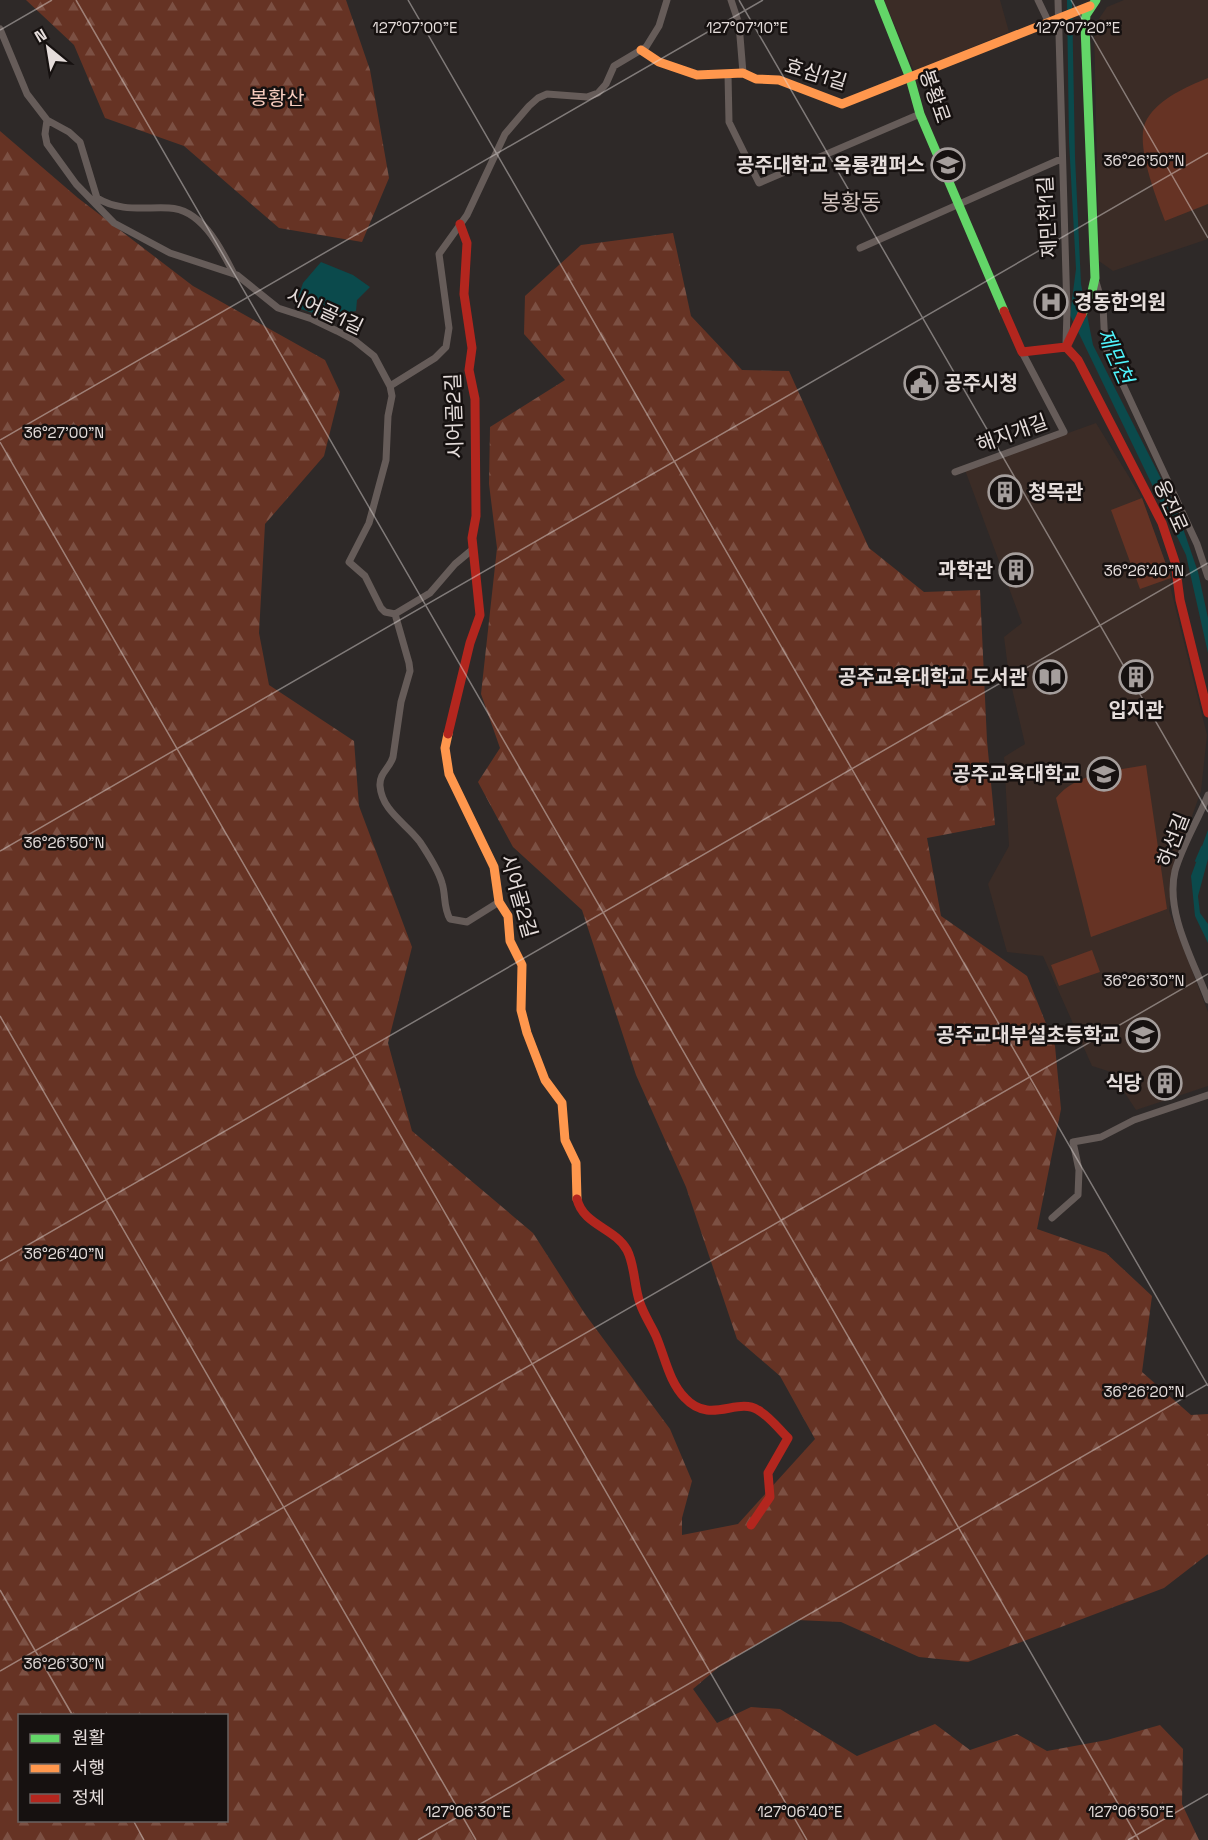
<svg xmlns="http://www.w3.org/2000/svg" width="1208" height="1840" font-family="'Space Grotesk','Noto Sans KR',sans-serif">
<style>
.built{fill:#3b2c26}
.forest{fill:url(#forest-firs);fill-rule:evenodd}
.pitch{fill:#663324}
.water{fill:#0b4a4c}
.lines{fill:none;stroke-linecap:round;stroke-linejoin:round}
.stream{stroke:#0b4a4c;stroke-width:2}
.street{stroke:#665c59;stroke-width:7}
.fast{stroke:#63d668;stroke-width:9}
.slow{stroke:#ff974d;stroke-width:9}
.jam{stroke:#b3261e;stroke-width:9}
.ticks{fill:none;stroke:#e5dddb;stroke-width:1.5;stroke-opacity:0.45}
.labels{text-anchor:middle;stroke-width:5;stroke-linejoin:round;paint-order:stroke}
.street-label{font-size:20px;fill:#e5dddb;stroke:#161110}
.park-label{font-size:20px;fill:#f7ccbe;stroke:#161110}
.poi-label{font-size:20px;font-weight:bold;fill:#e5dddb;stroke:#161110;text-anchor:end}
.water-label{font-size:21px;font-style:italic;fill:#4ef5fd;stroke:#161110}
.quarter-label{font-size:22px;fill:#d1c3be;stroke:#161110}
.ticks-label{font-size:15px;text-anchor:middle;fill:#e5dddb;stroke:#161110;stroke-width:5;stroke-linejoin:round;paint-order:stroke}
</style>
<defs>
<pattern id="forest-firs" width="22" height="20" patternUnits="userSpaceOnUse" patternTransform="scale(1.5)"><rect width="22" height="20" fill="#663324"/><path d="M5 1l3.5 6h-7zM16 11l3.5 6h-7z" fill="#7c5043"/></pattern>
</defs>
<rect width="100%" height="100%" fill="#2e2928"/>
<path class="built" d="M884,0H1000L1009,32L914,71Z
M1124,0H1208V239L1113,271L1099,261L1094,26L1107,7Z
M1096,423L1142,498L1171,578L1170,586L1207,735L1201,791L1173,869L1169,911L1208,1012V1086L1136,1110L1111,1072L1092,1066L1043,956L1007,952L988,884L1009,846L1004,757L1025,744L1009,676L1004,637L1022,623L965,470Z"/>
<path class="forest" d="M26,0H346L370,70L389,178L362,242L279,228L184,146L105,118L74,45Z
M0,131L78,198L193,286L325,360L340,392L324,456L265,524L259,633L269,685L354,741L359,806L412,947L388,1043L412,1131L533,1233L585,1314L670,1429L692,1481L682,1518V1535L738,1524L815,1439L780,1376L737,1339L686,1187L636,1075L582,910L513,847L478,782L500,748L481,694L497,548L489,484L490,427L565,380L524,334L525,296L581,245L673,233L691,316L742,370L789,371L869,548L924,592L980,590L987,741L995,825L927,838L941,916L1027,976L1055,1046L1061,1109L1037,1229L1106,1253L1152,1296L1142,1372L1191,1415L1208,1414V1554L1164,1588L968,1662L919,1657L841,1622L797,1620L720,1666L693,1689L717,1723L751,1707L780,1709L857,1756L935,1724L970,1750L1017,1734L1047,1751L1107,1740L1160,1725L1183,1749L1182,1804L1199,1840H0ZM20,1716H226V1820H20Z"/>
<path class="pitch" d="M1208,78V204L1165,221C1157,199 1133,141 1147,119C1160,98 1186,87 1208,78Z
M1142,498L1171,578L1140,589L1111,510Z
M1146,765L1167,909L1091,937L1056,798C1077,772 1116,771 1146,765Z
M1092,950L1100,972L1059,986L1051,965Z"/>
<path class="water" d="M1067,0H1072L1075,157L1081,284L1093,345L1176,508L1198,572L1208,618V653L1186,555L1070,315L1076,269L1069,141Z
M321,262L353,275L370,287L357,300L356,311L325,317L295,307L303,283Z
M1208,830V859L1198,896L1200,913L1208,924V943L1195,916L1191,876Z"/>
<g class="lines">
<path class="stream" d="M1196,861L1202,847"/>
<path class="street" d="M731,0L739,24L743,73
M1038,0L1049,23
M1058,0L1067,311L1066,344
M0,29L27,94L47,120L45,134L47,144L76,184L114,223L170,253L237,275L278,308L312,319L337,331L354,340L374,356L390,386L392,396L388,416L386,460L369,523L349,562L365,576L381,608L385,612L395,614L409,663L410,671L401,702L393,757C390,768 379,773 380,786C382,811 406,823 420,842C428,854 438,869 442,883C446,895 443,907 450,919L467,922L499,902
M728,74L729,122L759,183L920,114
M47,120L69,132L80,142L97,198C120,212 143,207 169,208C202,209 221,249 234,274
M860,248L1061,159
M1096,282L1103,306L1105,346L1197,544L1208,577
M390,386L435,358L446,347L449,328L439,254L467,215L505,134L529,106L538,98L547,94L587,97L598,93L606,84L614,66L646,47L659,26L667,0
M955,472L1064,432L1022,352
M395,614L430,593L455,564L473,549
M1208,795C1198,820 1182,846 1175,871C1165,913 1194,962 1208,1000
M1052,1218L1078,1195L1079,1170L1073,1142L1101,1137L1134,1120L1208,1095"/>
<path class="fast" d="M879,0L910,78L920,114L1004,311
M1082,314L1091,296L1095,278L1085,26L1086,15L1096,0"/>
<path class="slow" d="M641,50L659,62L697,75L743,73L756,79L779,80L842,104L1090,6
M448,734L445,748L449,774L494,867L499,902L508,916L510,941L522,965L521,1010L527,1033L545,1080L562,1103L565,1140L576,1163L577,1199"/>
<path class="jam" d="M1004,311L1022,352L1066,347
M1082,314L1066,347L1078,360L1162,523L1175,562L1180,600L1208,713
M448,734L470,643L480,615L472,538L476,516L475,399L469,370L472,348L464,294L467,243L460,224
M577,1199C583,1225 615,1228 627,1250C635,1265 634,1287 640,1303C644,1315 651,1325 656,1336C665,1357 669,1382 685,1398C710,1425 737,1397 758,1410C769,1416 779,1429 788,1438L768,1473L770,1497L751,1525"/>
</g>
<path class="ticks" d="M76,0L1139,1840M408,0L1208,1386M739,0L1208,812M1071,0L1208,238M0,30L52,0M0,440L763,0M0,442L807,1840M0,851L1208,153M0,1016L476,1840M0,1261L1208,563M0,1590L73,1716M0,1671L1208,974M133,1820L144,1840M418,1840L1208,1384M1128,1840L1208,1794"/>
<defs>
<g id="university-ring" transform="scale(1.725)"><circle r="9.5" fill="#161110" stroke="#a59e9c" stroke-width="1.5"/><path d="M0-5L7-2L0 1L-7-2ZM-4 1L0 2.5L4 1V4Q0 6-4 4Z" fill="#a59e9c"/></g>
<g id="hospital-ring" transform="scale(1.725)"><circle r="9.5" fill="#161110" stroke="#a59e9c" stroke-width="1.5"/><path d="M-5-5h3v3.5h4V-5h3V5h-3V1.5h-4V5h-3Z" fill="#a59e9c"/></g>
<g id="civic-ring" transform="scale(1.725)"><circle r="9.5" fill="#161110" stroke="#a59e9c" stroke-width="1.5"/><path d="M-.6-6.5H3V-4.5H.6V-3L4-1V1h2V6H-6V1h2V-1L-.6-3ZM-1.2 2.5V6h2.4V2.5Z" fill="#a59e9c"/></g>
<g id="building-ring" transform="scale(1.725)"><circle r="9.5" fill="#161110" stroke="#a59e9c" stroke-width="1.5"/><path d="M-4-6H4V6H1V3H-1V6H-4ZM-2.5-4.3h1.7v1.8h-1.7ZM.8-4.3h1.7v1.8H.8ZM-2.5-1h1.7V.8h-1.7ZM.8-1h1.7V.8H.8Z" fill="#a59e9c"/></g>
<g id="library-ring" transform="scale(1.725)"><circle r="9.5" fill="#161110" stroke="#a59e9c" stroke-width="1.5"/><path d="M-6-4Q-3-5.5-.7-3.5V5Q-3 3-6 4ZM6-4Q3-5.5 .7-3.5V5Q3 3 6 4Z" fill="#a59e9c"/></g>
<g id="school-ring" transform="scale(1.725)"><circle r="9.5" fill="#161110" stroke="#a59e9c" stroke-width="1.5"/><path d="M0-5L7-2L0 1L-7-2ZM-4 1L0 2.5L4 1V4Q0 6-4 4Z" fill="#a59e9c"/></g>
</defs>
<g fill-rule="evenodd">
<use href="#university-ring" x="948" y="165"/>
<use href="#hospital-ring" x="1051" y="302"/>
<use href="#civic-ring" x="921" y="383"/>
<use href="#building-ring" x="1005" y="492"/>
<use href="#building-ring" x="1016" y="570"/>
<use href="#library-ring" x="1050" y="677"/>
<use href="#building-ring" x="1136" y="677"/>
<use href="#university-ring" x="1104" y="774"/>
<use href="#school-ring" x="1143" y="1035"/>
<use href="#building-ring" x="1165" y="1083"/>
</g>
<g class="labels">
<g class="street-label">
<text transform="translate(816 74) rotate(17)" y="7">효심1길</text>
<text transform="translate(935 96) rotate(71)" y="7">봉황로</text>
<text transform="translate(1047 217) rotate(-93)" y="7">제민천1길</text>
<text transform="translate(325 311) rotate(25)" y="7">시어골1길</text>
<text transform="translate(454 416) rotate(-92)" y="7">시어골2길</text>
<text transform="translate(1012 433) rotate(-20)" y="7">해지개길</text>
<text transform="translate(1171 506) rotate(66)" y="7">웅진로</text>
<text transform="translate(1173 840) rotate(-69)" y="7">하선길</text>
<text transform="translate(519 896) rotate(74)" y="7">시어골2길</text>
</g>
<g class="park-label">
<text x="277" y="105">봉황산</text>
</g>
<g class="poi-label">
<text x="925" y="172">공주대학교 옥룡캠퍼스</text>
<text x="1074" y="309" text-anchor="start">경동한의원</text>
<text x="944" y="390" text-anchor="start">공주시청</text>
<text x="1028" y="499" text-anchor="start">청목관</text>
<text x="993" y="577">과학관</text>
<text x="1027" y="684">공주교육대학교 도서관</text>
<text x="1136" y="717" text-anchor="middle">입지관</text>
<text x="1081" y="781">공주교육대학교</text>
<text x="1120" y="1042">공주교대부설초등학교</text>
<text x="1142" y="1090">식당</text>
</g>
<g class="water-label">
<text transform="translate(1115 356) rotate(66)" y="7">제민천</text>
</g>
<g class="quarter-label">
<text x="851" y="210">봉황동</text>
</g>
</g>
<g class="ticks-label">
<text x="415" y="33">127°07'00"E</text>
<text x="747" y="33">127°07'10"E</text>
<text x="1078" y="33">127°07'20"E</text>
<text x="1144" y="166">36°26'50"N</text>
<text x="64" y="438">36°27'00"N</text>
<text x="1144" y="576">36°26'40"N</text>
<text x="64" y="848">36°26'50"N</text>
<text x="1144" y="986">36°26'30"N</text>
<text x="64" y="1259">36°26'40"N</text>
<text x="1144" y="1397">36°26'20"N</text>
<text x="64" y="1669">36°26'30"N</text>
<text x="468" y="1817">127°06'30"E</text>
<text x="800" y="1817">127°06'40"E</text>
<text x="1131" y="1817">127°06'50"E</text>
</g>
<rect x="18" y="1714" width="210" height="108" fill="#161110" stroke="#696361" stroke-width="1.5"/>
<rect x="30" y="1734" width="30" height="9" fill="#63d668" stroke="#696361" stroke-width="1.5"/>
<text x="72" y="1744" font-size="18" fill="#e5dddb">원활</text>
<rect x="30" y="1764" width="30" height="9" fill="#ff974d" stroke="#696361" stroke-width="1.5"/>
<text x="72" y="1774" font-size="18" fill="#e5dddb">서행</text>
<rect x="30" y="1794" width="30" height="9" fill="#b3261e" stroke="#696361" stroke-width="1.5"/>
<text x="72" y="1804" font-size="18" fill="#e5dddb">정체</text>
<g transform="translate(48 48) rotate(330)" stroke="#161110" stroke-width="4.5" paint-order="stroke">
<path d="M0-4.5L10 22L0 15L-10 22Z" fill="#e5dddb"/>
<text y="-9" font-size="16" font-weight="bold" text-anchor="middle" fill="#e5dddb">N</text>
</g>
</svg>
